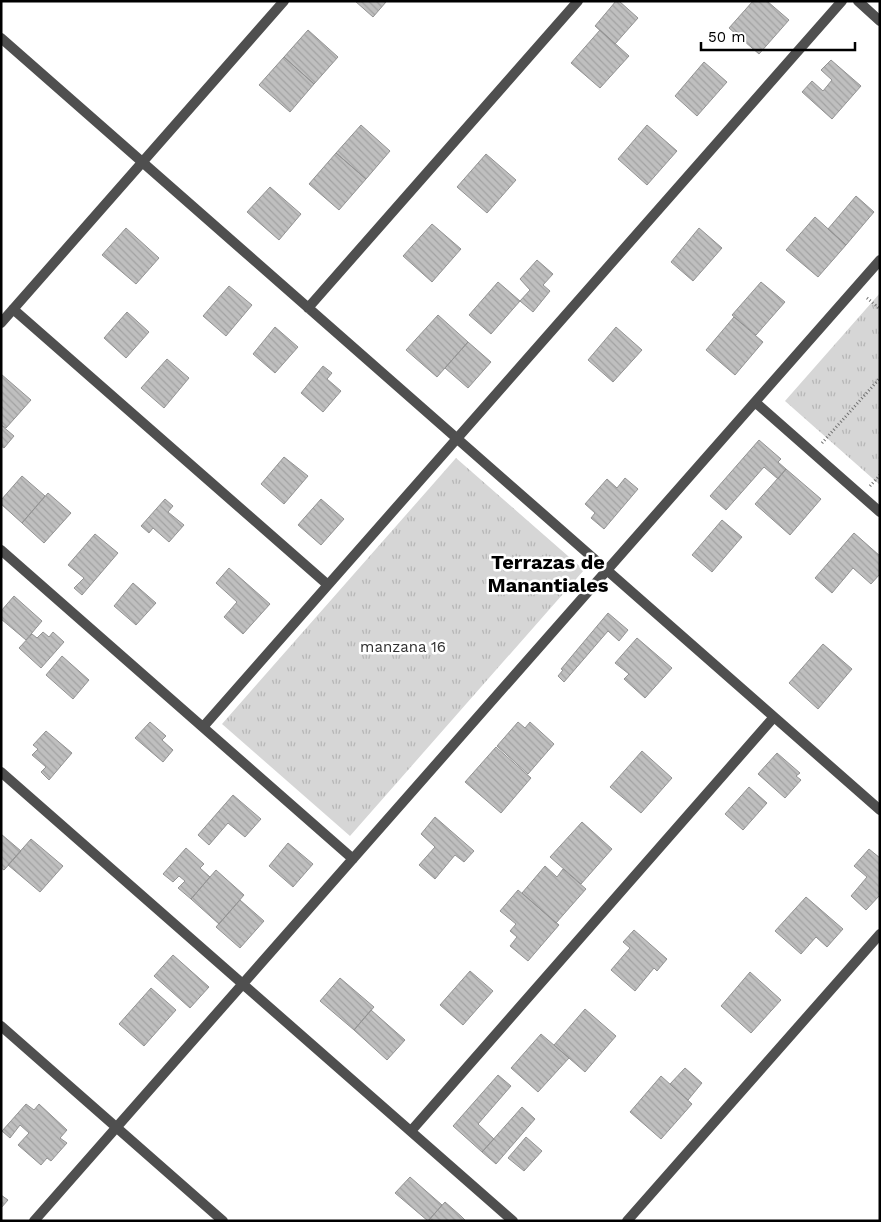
<svg xmlns="http://www.w3.org/2000/svg" width="881" height="1222" font-family="'Work Sans',sans-serif">
<style>
.park{fill:url(#park-tufts)}
.building{fill:url(#building-back-hatch);stroke:#939393}
.lines{fill:none;stroke-linecap:round;stroke-linejoin:round}
.path{stroke:#717171;stroke-width:3;stroke-dasharray:1 2.5;stroke-linecap:butt}
.street{stroke:#4f4f4f;stroke-width:10}
.labels{text-anchor:middle;stroke-width:5;stroke-linejoin:round;paint-order:stroke}
.park-label{font-size:15px;fill:#2d2d2d;stroke:#fff}
.district-label{font-size:20px;font-weight:bold;fill:#000;stroke:#fff}
</style>
<defs>
<pattern id="park-tufts" width="24" height="20" patternUnits="userSpaceOnUse" patternTransform="scale(1.25)"><rect width="24" height="20" fill="#d6d6d6"/><path d="M3 7l-1-3M5 7V3M7 7l1-3M15 17l-1-3M17 17v-4M19 17l1-3" fill="none" stroke="#b6b6b6"/></pattern>
<pattern id="building-back-hatch" width="6" height="6" patternUnits="userSpaceOnUse" patternTransform="scale(1.25)"><rect width="6" height="6" fill="#bfbfbf"/><path d="M-1 5l2 2M0 0l6 6M5-1l2 2" fill="none" stroke="#a2a2a2"/></pattern>
</defs>
<rect width="100%" height="100%" fill="#fff"/>
<path class="park" d="M880,293V485L785,401Z
M456,458L584,570L350,836L222,724Z"/>
<path class="building" d="M355,1H386V2L373,17Z
M616,1H619L638,18L615,44L595,26Z
M753,1H767L789,20L759,54L729,28Z
M308,30L338,57L314,84L284,57Z
M600,30L629,56L600,88L571,63Z
M284,57L314,84L290,112L259,85Z
M831,60L861,86L832,119L802,92L812,81L823,91L832,80L821,70Z
M704,62L727,82L697,116L675,96Z
M361,125L390,151L366,179L336,153Z
M647,125L677,151L647,185L618,159Z
M336,153L366,179L339,210L309,184Z
M486,154L516,180L487,213L457,187Z
M270,187L301,214L279,240L247,212Z
M856,196L874,212L846,245L828,229Z
M815,217L846,245L818,277L786,250Z
M432,224L461,249L432,282L403,256Z
M126,228L159,258L136,284L102,255Z
M699,228L722,248L693,281L671,262Z
M537,260L553,274L543,285L550,291L533,312L520,301L530,290L520,279Z
M498,282L520,301L491,334L469,315Z
M761,282L785,302L756,335L732,315Z
M229,286L252,305L226,336L203,316Z
M127,312L149,332L126,358L104,338Z
M438,315L468,342L437,377L406,350Z
M734,317L763,342L735,375L706,350Z
M275,327L298,347L275,373L253,354Z
M616,327L642,350L613,382L588,360Z
M468,342L491,362L468,388L445,368Z
M167,359L189,378L164,408L141,388Z
M323,366L332,373L327,379L341,391L323,412L301,393Z
M1,374L31,400L6,428L1,425Z
M1,425L14,436L4,448L1,446Z
M759,440L781,459L778,462L786,469L778,479L764,467L726,510L710,496Z
M284,457L308,476L284,504L261,484Z
M786,469L821,499L790,535L755,504Z
M22,476L45,496L22,523L1,504V500Z
M625,478L638,489L604,529L591,518L595,513L585,504L607,479L617,488Z
M48,493L71,513L44,543L22,523Z
M165,499L173,506L168,512L184,525L169,542L153,528L149,533L141,526Z
M321,499L344,519L321,545L298,525Z
M722,520L742,537L712,572L692,555Z
M854,533L880,556V574L871,584L853,568L832,593L815,578Z
M95,534L118,553L82,595L74,588L84,578L68,565Z
M229,568L270,604L243,634L224,617L237,602L216,583Z
M133,583L156,603L136,625L114,606Z
M14,596L42,621L26,640L1,619V611Z
M608,613L628,630L619,641L608,631L564,682L558,676L563,670L561,669Z
M43,632L49,637L53,632L64,642L41,668L19,648L32,634L37,638Z
M637,638L672,668L645,698L624,679L629,674L615,663Z
M823,644L852,669L818,709L789,683Z
M62,656L89,680L73,699L46,675Z
M150,722L166,736L162,740L173,750L163,762L135,738Z
M518,722L525,728L530,722L554,744L528,774L497,746Z
M46,731L72,753L49,780L41,772L46,767L32,755L38,749L33,745Z
M496,747L531,778L501,813L465,782Z
M642,751L672,778L641,813L610,787Z
M777,753L800,773L796,776L801,780L785,798L758,774Z
M749,787L767,803L743,830L725,814Z
M233,795L261,819L245,837L228,823L209,845L198,835Z
M435,817L474,851L464,862L455,855L435,879L419,865L435,847L421,834Z
M582,822L612,849L581,884L550,857Z
M1,834L21,851L4,870L1,868Z
M31,839L63,866L40,892L8,865Z
M288,843L313,864L293,887L269,866Z
M186,848L204,864L200,868L210,877L191,899L178,888L185,881L179,876L173,882L163,874Z
M869,849L880,858V895L866,910L851,896L867,877L854,866Z
M545,866L557,877L563,869L586,889L556,923L522,893Z
M216,870L244,895L219,924L191,899Z
M518,890L559,925L528,961L510,946L517,937L510,931L516,924L500,911Z
M806,897L843,929L827,947L816,937L801,954L775,931Z
M240,900L264,921L240,948L216,927Z
M634,930L667,959L657,971L654,968L635,991L611,970L630,948L623,942Z
M173,955L209,987L190,1008L154,976Z
M470,971L493,991L463,1025L440,1005Z
M750,972L781,1000L751,1033L721,1006Z
M340,978L374,1007L354,1030L320,1001Z
M151,988L176,1010L144,1046L119,1024Z
M585,1009L616,1036L585,1072L554,1045Z
M371,1010L405,1040L387,1060L354,1030Z
M541,1034L569,1058L538,1092L511,1068Z
M685,1068L702,1083L688,1100L670,1084Z
M498,1075L511,1086L478,1124L494,1139L482,1152L453,1126Z
M661,1076L692,1104L661,1139L630,1112Z
M26,1104L34,1110L39,1104L67,1130L60,1138L67,1143L51,1161L47,1158L41,1165L18,1145L29,1133L20,1125L10,1138L2,1131Z
M522,1107L535,1119L496,1164L482,1152Z
M526,1137L542,1151L524,1171L508,1158Z
M410,1177L442,1205L428,1221L395,1193Z
M1,1195L8,1200L1,1208Z
M445,1202L461,1216L466,1221H428Z"/>
<g class="lines">
<path class="path" d="M867,298L880,309
M822,443L880,378
M870,486L880,475"/>
<path class="street" d="M858,1L880,21
M1,38L880,810
M308,308L578,1
M13,309L328,585
M1,323L284,1
M755,402L880,512
M1,550L353,859
M203,727L842,1
M1,772L513,1221
M1,1026L223,1221
M411,1131L774,717
M34,1221L880,260
M627,1221L880,934"/>
</g>
<g class="labels">
<g class="park-label">
<text x="403" y="652">manzana 16</text>
</g>
<g class="district-label">
<text x="548" y="569">Terrazas de<tspan x="548" dy="23">Manantiales</tspan></text>
</g>
</g>
<rect width="881" height="1222" fill="none" stroke="#000000" stroke-width="5"/>
<path d="M701 42v8h154v-8" fill="none" stroke="#000000" stroke-width="2.5"/>
<text x="708" y="42" font-size="15" fill="#000000" stroke="#ffffff" stroke-width="4" paint-order="stroke">50 m</text>
</svg>
